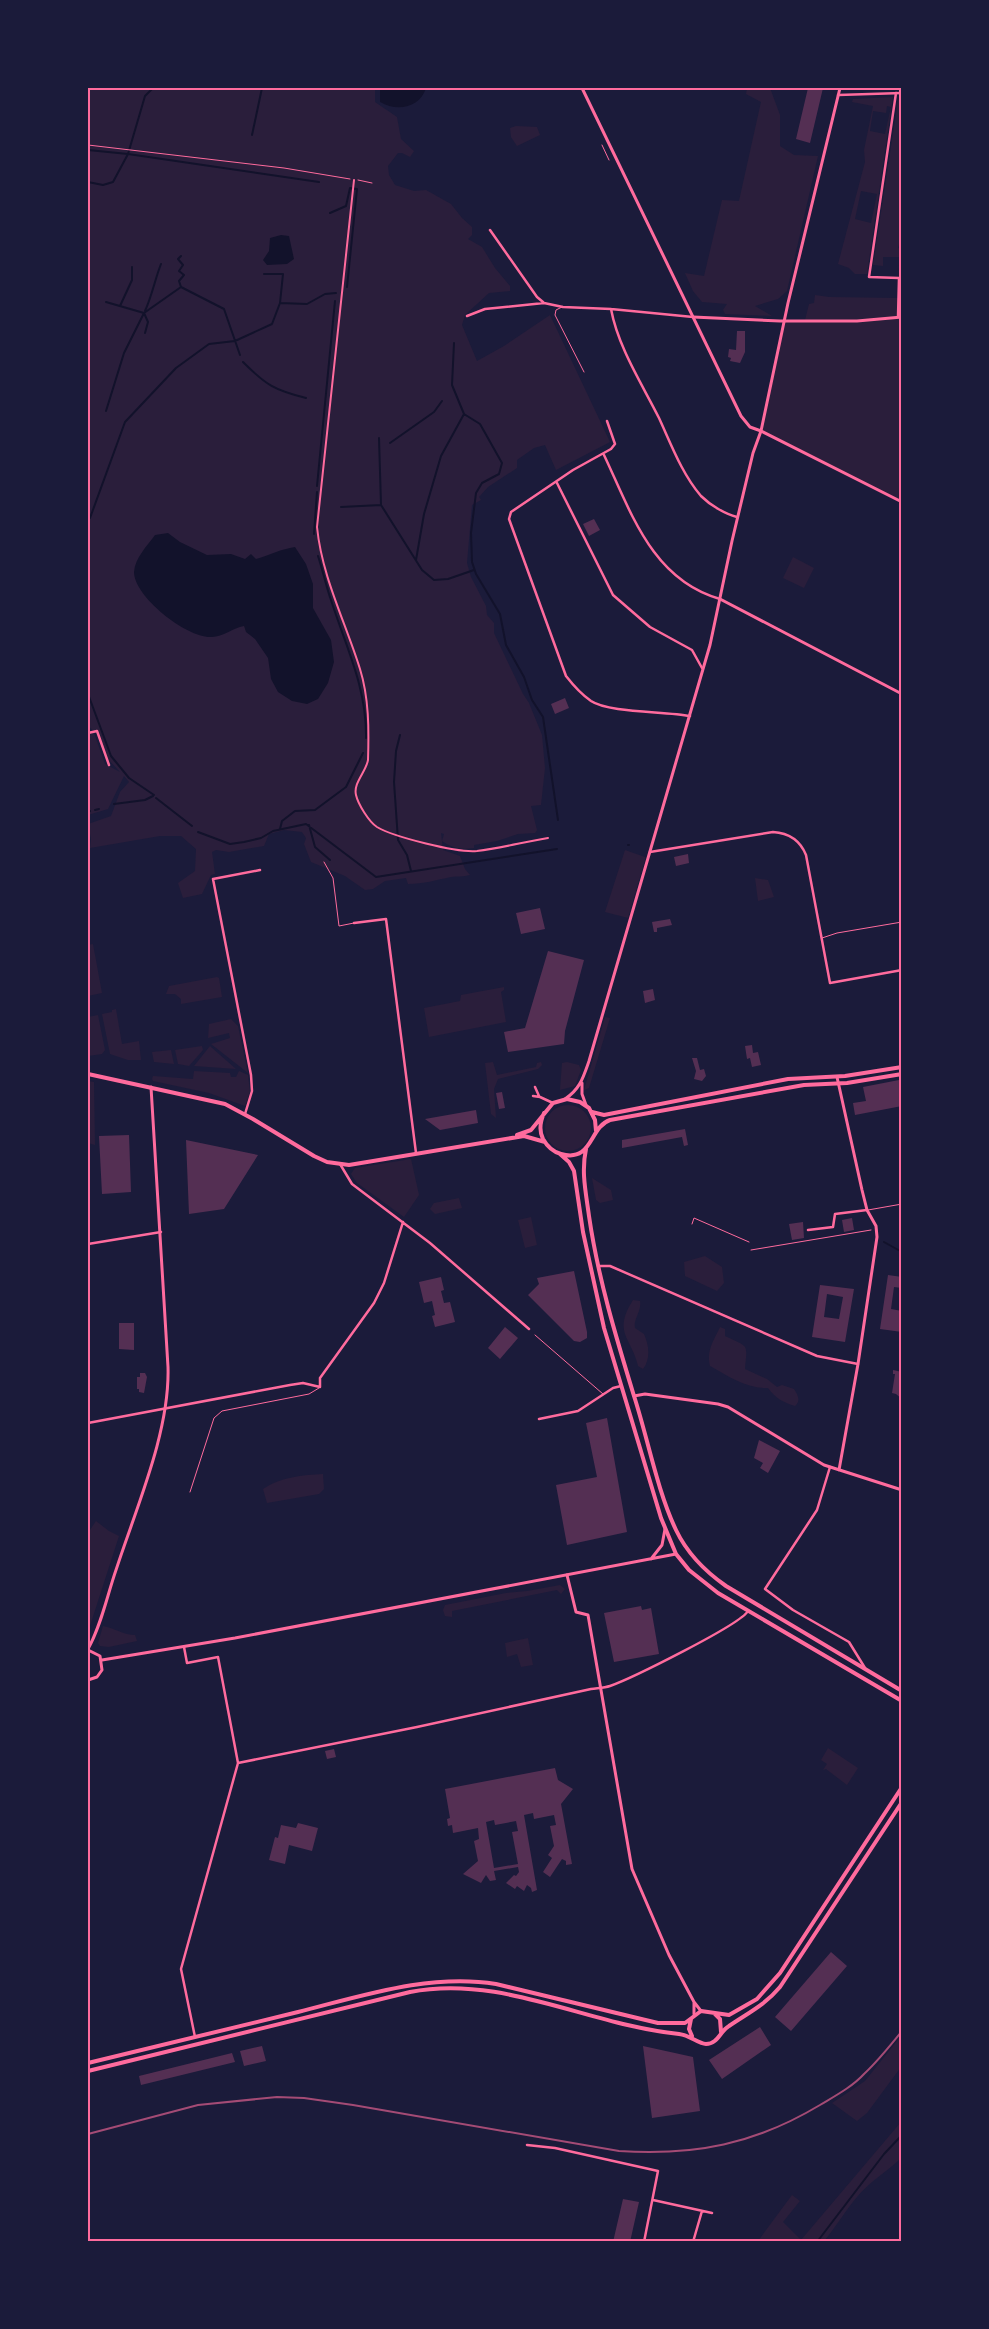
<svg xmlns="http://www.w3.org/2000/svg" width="989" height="2329" font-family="'Exo 2',sans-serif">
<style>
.green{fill:#2a1e3b;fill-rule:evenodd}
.water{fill:#12122b}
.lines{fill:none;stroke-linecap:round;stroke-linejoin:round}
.stream{stroke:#12122b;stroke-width:2}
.building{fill:#542f53;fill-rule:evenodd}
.path{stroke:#ff6b9d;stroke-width:1}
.service{stroke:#ff6b9d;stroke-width:1}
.pedestrian{stroke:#ff6b9d;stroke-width:2}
.minor{stroke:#ff6b9d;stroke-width:2.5}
.tertiary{stroke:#ff6b9d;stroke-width:3}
.secondary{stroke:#ff6b9d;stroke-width:3}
.primary{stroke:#ff6b9d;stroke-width:4}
.rail{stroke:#a44b75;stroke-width:2}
.neatline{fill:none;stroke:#ff6b9d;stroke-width:2}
</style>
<rect width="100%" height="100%" fill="#1b1b3a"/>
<path class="green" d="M88,88H375V102L397,117L401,139L414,151L410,157L402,153H398L388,166L389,175L395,185L414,191L426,190L451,204L462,218L472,227V235L468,239L482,247L495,268L510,286V291L489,293L465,315L462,325L477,361L504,346L550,315L610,442L556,470L545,445L534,448L517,460V468L488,487L479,497L481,500L472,505L467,563L471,577L486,606L487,615L494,623V633L523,694L529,703L542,735L545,768L541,805L531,806L537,830L535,833L518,834L497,841L474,845V848C461,850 452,848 442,841L444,834L441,833L443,850L460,856L465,869L470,875C463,877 458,876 451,877C436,880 424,884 408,884L406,878L385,881L373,889L365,890L345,876L311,862L304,844L306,838L302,832L284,830L269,834L264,846L229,852L216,850L212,852L215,874L211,875L202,894L183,898L178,883L195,871L196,849L181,836H160L90,848L91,839L88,824L111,816L120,792L129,782L124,776L108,809L88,815V735L94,733L105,764L120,772L106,757L97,734L88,726Z
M747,88H770L780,115V146L794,155L818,156L787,291L778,299L755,306L772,316L725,314L723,310L727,304L702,302L693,291L685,273L704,276L722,200L739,201L761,102L746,94Z
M901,96L902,233L898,248L901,249V257H883V266L873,265L898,100Z
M893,97L867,274H855L849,268L838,264L865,162L864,150L873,106L852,102L853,99ZM887,106L891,107L885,134L870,131L873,111L886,113ZM861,191L877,194L871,223L855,219Z
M516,126L537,127L540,135L517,146L511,137L510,128Z
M899,264H901V502L761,431L785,321L805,320L809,304L814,303L815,295L829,297L898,298Z
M793,557L814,568L804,588L783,578Z
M625,850L645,857V860L628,918L605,912Z
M755,878L768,880L774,897L758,901Z
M93,944L102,993L88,996V945Z
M217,977L219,978L222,997L181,1004V999L175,994H166L169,986Z
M504,987V990L501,992L506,1022L429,1037L424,1008L460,1001L461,995Z
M116,1009L122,1044L139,1041L141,1060H128L110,1054L102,1014L112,1012V1010Z
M98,1015L105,1050L102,1054L88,1056V1017Z
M605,1017L610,1018L589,1088L584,1090Z
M231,1019L238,1026L248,1073L211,1044L230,1038L229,1033L208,1038L209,1024Z
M202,1046L203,1050L189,1066L178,1064L175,1050Z
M210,1046L211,1047L236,1069L194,1066Z
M171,1050L174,1064L154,1062L152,1052Z
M493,1062L497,1075L536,1067L537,1063L541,1062L542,1065L538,1069L498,1079L494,1089L496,1118L491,1114L485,1063Z
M567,1062L579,1065L581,1070L575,1086L560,1090L562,1063Z
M194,1071L230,1073L231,1077H236L239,1071L248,1075L250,1092L245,1106L209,1093L153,1081L152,1079L153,1076L193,1079Z
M88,1081L94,1082L95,1145L88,1143Z
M545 1128a23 23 0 1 1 46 0a23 23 0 1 1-46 0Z
M411,1159L419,1195L404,1217L357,1183L351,1174L355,1168Z
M592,1178L611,1190L613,1200L600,1203L596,1200Z
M459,1198L462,1208L435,1214L430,1209L434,1203Z
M531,1217L537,1245L525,1248L518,1220Z
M705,1256L722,1267L724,1283L717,1291L685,1276L684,1262Z
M633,1300L640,1301C642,1311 633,1319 635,1328L644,1334C649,1345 651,1359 643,1369L638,1366C632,1338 612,1333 633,1300Z
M720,1327L725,1329V1336C750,1348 747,1343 745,1369L767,1379L777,1387L782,1385L794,1389C798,1395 801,1401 795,1406C784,1403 775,1398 768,1388C747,1389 728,1376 710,1366C706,1351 714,1340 720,1327Z
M323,1474L324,1489L319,1494L267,1503L263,1489C280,1477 303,1475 323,1474Z
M96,1521L109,1531L119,1536L88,1632V1533Z
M560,1585L565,1589L561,1594L557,1590L452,1611V1617L445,1616L443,1610L445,1605L506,1593L527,1591Z
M103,1626C114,1628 124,1635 135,1635L137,1641L109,1647L100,1646L98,1643Z
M528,1638L533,1665L521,1667L517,1654L507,1657L505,1643Z
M828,1748L858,1768L847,1785L826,1769L823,1770L827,1764L821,1760Z
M901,2036V2067L867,2113L857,2121L832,2103L865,2081Z
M901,2122V2158C887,2172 870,2181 857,2197C845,2211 836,2227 824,2241H758L792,2195L800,2201L783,2222L801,2240Z"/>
<path class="water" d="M380,88H426C420,108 397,112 380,102Z
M281,235L289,236L294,259L287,264L267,265L263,260L269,251L270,238Z
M168,533L180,542L207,555L231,554L245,559L251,554L256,559C270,555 281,549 295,547L306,564L313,584V608L331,640L334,662L328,683L318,699L307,704L292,701L278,692L271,679L268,658L255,639L246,632L244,626C233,628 223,637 212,637C188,639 134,597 134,572C135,558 147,546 155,535Z"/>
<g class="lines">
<path class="stream" d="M252,135L262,88
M88,150L128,154L319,182
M88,182L103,185L113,182L128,154L145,96L153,88
M330,213L346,206L350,188L357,189L347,287
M264,274H283L280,303
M181,287L179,281L184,275L179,271L183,265L178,259L181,256
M106,302L144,313L148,322L145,333
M120,306L132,280V267
M145,311C152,296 155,279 161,264
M454,343L452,385L464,414L480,424L502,463L499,474L482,483L476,493L471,533L472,562L476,574L500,614L506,645L524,677L532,700L543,717L558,820
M243,362C266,385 274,390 306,398
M106,411L124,353L144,313L181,287L224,309L240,355
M379,438L381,505L422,570L434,580L448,579L474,570
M390,443L434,412L442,401
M317,486L335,301
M341,507L381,505
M90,518L125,422L176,368L209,344L235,341L272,324L280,303L307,304L325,294L336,293
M314,534L317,492
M318,556C323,571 326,586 331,600C346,647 367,688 366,738
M416,560L424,514L441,456L464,414
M88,694L111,756L129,778L154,795
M400,735L396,751L394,782L398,840L407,855L411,871
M156,798L192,826
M114,804L145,800L153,796
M95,810L99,809
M88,812L90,811
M309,825L315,847L330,860
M280,829L282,821L295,811L315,810L346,787L363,753
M198,832L230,844L244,842L261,838L273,831L306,824L376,877L557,849
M628,845H629
M884,1242L902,1252
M817,2242L884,2154L902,2135"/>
</g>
<path class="building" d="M808,88H823L810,143L796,139Z
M737,331H745V352L740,363L730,361L731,358L728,357L729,349L736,350Z
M594,519L600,530L589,536L583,524Z
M565,698L569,708L555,714L551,704Z
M688,854L689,863L676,866L674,857Z
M540,908L545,929L521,934L516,913Z
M670,919L672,925L657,928V932H654L652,922Z
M548,951L584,960L565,1031L564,1044L508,1052L504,1032L525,1028Z
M653,989L655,1000L645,1003L643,991Z
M752,1045L753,1053L758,1052L761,1065L752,1067L750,1058L747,1059L745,1046Z
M692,1058H697L700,1070L704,1069L706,1076L702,1081L694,1079L696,1071Z
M899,1080L902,1106L855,1115L853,1103L866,1101L863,1087Z
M502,1092L505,1108L499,1109L496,1093Z
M476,1110L478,1123L440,1130L425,1119Z
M685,1129L688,1145L684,1146L682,1137L622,1148V1140Z
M129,1135L131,1192L102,1194L99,1136Z
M186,1140L258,1155L224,1209L189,1214Z
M852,1218L854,1230L844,1232L842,1220Z
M803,1222L804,1238L792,1240L789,1224Z
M574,1271L587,1332V1338L580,1342L574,1341L528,1295L539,1284L537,1278Z
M888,1275L902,1277V1288L894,1287L891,1309L902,1311V1332L880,1329Z
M441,1277L444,1290L441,1291L444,1303L450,1302L455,1322L435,1327L432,1316L435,1315L432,1301L424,1303L419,1282Z
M820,1285L854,1289L845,1342L812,1337ZM827,1294L843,1297L839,1319L824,1317Z
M119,1323H134V1350L119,1349Z
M505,1327L518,1338L500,1359L488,1348Z
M893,1370L902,1372V1399L896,1394L892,1393L895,1374H893Z
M140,1373H145L147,1377L144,1393L139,1392V1389H137V1377H140Z
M607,1418L627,1532L567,1545L556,1485L597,1477L586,1423Z
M759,1440L780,1451L768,1473L760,1468L763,1463L754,1458Z
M641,1606L642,1610L651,1608L659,1654L614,1662L604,1613Z
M334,1749L336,1757L327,1759L325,1751Z
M555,1768L558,1780L573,1789L561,1804L572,1864L566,1865V1861L562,1859L550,1877L543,1872L552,1858L548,1855L554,1846L550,1826L556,1825L554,1815L534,1819L533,1813L524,1815L537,1890L532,1892L531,1888L527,1885L524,1891L517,1886L515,1889L506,1883L514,1875L516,1876L519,1872L518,1867L494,1871L496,1880L490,1881L486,1875L481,1883L463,1874L478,1861L474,1841L479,1839L478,1828L453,1833L452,1825L448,1826L447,1819L450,1818L445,1789ZM494,1820L495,1825L516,1821L518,1831L512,1832L518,1864L494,1868L486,1822Z
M298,1823L318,1828L312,1851L289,1845L285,1864L269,1860L275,1837L278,1838L281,1825L296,1828Z
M831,1952L847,1966L791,2031L775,2017Z
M760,2027L771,2045L722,2079L709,2060Z
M262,2046L266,2061L244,2066L240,2051Z
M643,2046L693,2057L700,2111L652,2118Z
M232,2053L235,2062L141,2085L139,2076Z
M623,2199L639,2202L630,2242H613Z"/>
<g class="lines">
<path class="path" d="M88,145L284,168L350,179
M602,145L609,160
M358,180L372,183
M751,1250L871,1230"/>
<path class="service" d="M562,307L556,310L555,315L584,372
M324,862L333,878L339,926L354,923
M822,938L837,933L902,922
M868,1210L902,1204
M692,1224L694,1218L749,1242
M535,1335L603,1394
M190,1492L214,1418L222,1411L309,1394L319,1388"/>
<path class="pedestrian" d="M354,180L317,527C322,577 345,621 360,669C369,698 369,729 368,760C366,772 353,783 356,795C358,804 369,822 377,827C394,837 457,853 477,851C501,848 524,842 548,838"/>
<path class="minor" d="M896,93L869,277L899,278L898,317
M838,95L902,93
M490,230L537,297L543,302
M611,309C618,347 642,384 659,418C671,444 682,474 701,496C710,505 725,514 737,517
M467,316L485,309L544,303L563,307L611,309L693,317
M607,421L615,444L611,449L573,470L511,512L509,519L566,676C573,685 581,694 591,701C609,713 665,711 690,716
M604,455C631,512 652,580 720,599
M557,483L613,595L650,627L692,650L702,668
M88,733L97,731L109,765
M650,852L773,832C788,833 800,840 806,855L830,983L902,970
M354,923L386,919L416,1153
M535,1087L539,1096
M533,1096L540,1097L553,1103
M245,1114L252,1091L251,1075L213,879L260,870
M340,1164L352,1184L430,1243L529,1329
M808,1230L833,1227L835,1214L867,1210
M88,1244L161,1232
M598,1266H610L817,1356L858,1364
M539,1419L578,1411L613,1388L621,1386
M88,1423L290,1385L303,1383L320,1387V1378L374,1303L384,1283L403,1222
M830,1467L817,1510L765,1589L793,1610L849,1642L865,1668
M184,1647L187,1663L218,1657L238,1763
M238,1763L417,1727L591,1689C597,1688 604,1688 610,1686C630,1679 740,1625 748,1611
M195,2037L181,1969L238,1763
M527,2145L555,2148L658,2171L644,2242
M653,2200L712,2213
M693,2242L702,2211"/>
<path class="tertiary" d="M693,317L780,321H857L902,317
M761,431L902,502
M720,599L902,694
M837,1077L862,1190L867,1210L876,1226L877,1237L858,1364L839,1470
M634,1396L645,1394L718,1404L728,1407L824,1465L902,1490
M567,1575L576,1612L588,1615L632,1869L669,1955L694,2002L701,2011
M694,2002V2014"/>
<path class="secondary" d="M582,88L741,416L750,427L761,431
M582,1083V1094L586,1105
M565,1099C580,1089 583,1078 589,1061L710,645L732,541L753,453L761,431L788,303L840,88
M651,1559L662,1545L665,1529
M88,1649C101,1626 107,1596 116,1570C136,1508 170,1432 168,1367L151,1087
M88,1650L100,1656L102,1670L97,1677L88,1680
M102,1660L235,1638L676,1554"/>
<path class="primary" d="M88,1074L225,1104L253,1119L314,1156L327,1162L349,1165L524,1136L545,1142
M592,1112L604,1115L788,1079L845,1076L902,1067
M544,1113C540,1122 539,1131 543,1139C547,1146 553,1152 561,1154C593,1163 589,1127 610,1120L804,1085L847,1083L902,1074
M517,1135L531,1130L553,1103L567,1099L580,1102L589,1108L595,1120L596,1131
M586,1149C581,1172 586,1193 589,1216C598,1278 616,1337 634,1396C648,1439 657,1490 676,1530C687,1553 706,1572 726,1586L902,1691
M560,1154L569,1162L574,1171L583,1232L604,1328L661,1518L676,1554L689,1570L718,1593L902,1701
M715,2014L720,2019L721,2032
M691,2019L689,2029L692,2036
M88,2063C158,2046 228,2029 298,2012C362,1996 430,1973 496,1984L658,2023H685L701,2011L729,2015L757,1999L780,1973L902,1787
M88,2071L410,1992C502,1974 588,2025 679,2034C690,2035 698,2044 706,2044C718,2044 720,2031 729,2026C748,2013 765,2005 780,1987L902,1802"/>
<path class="rail" d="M88,2134L198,2105L277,2097L304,2098L353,2105L619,2151C695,2156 755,2144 820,2105C835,2096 852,2087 864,2074C878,2061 890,2046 902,2031"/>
</g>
<rect width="989" height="2329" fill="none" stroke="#1b1b3a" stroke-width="178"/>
<rect x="89" y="89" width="811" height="2151" class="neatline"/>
</svg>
